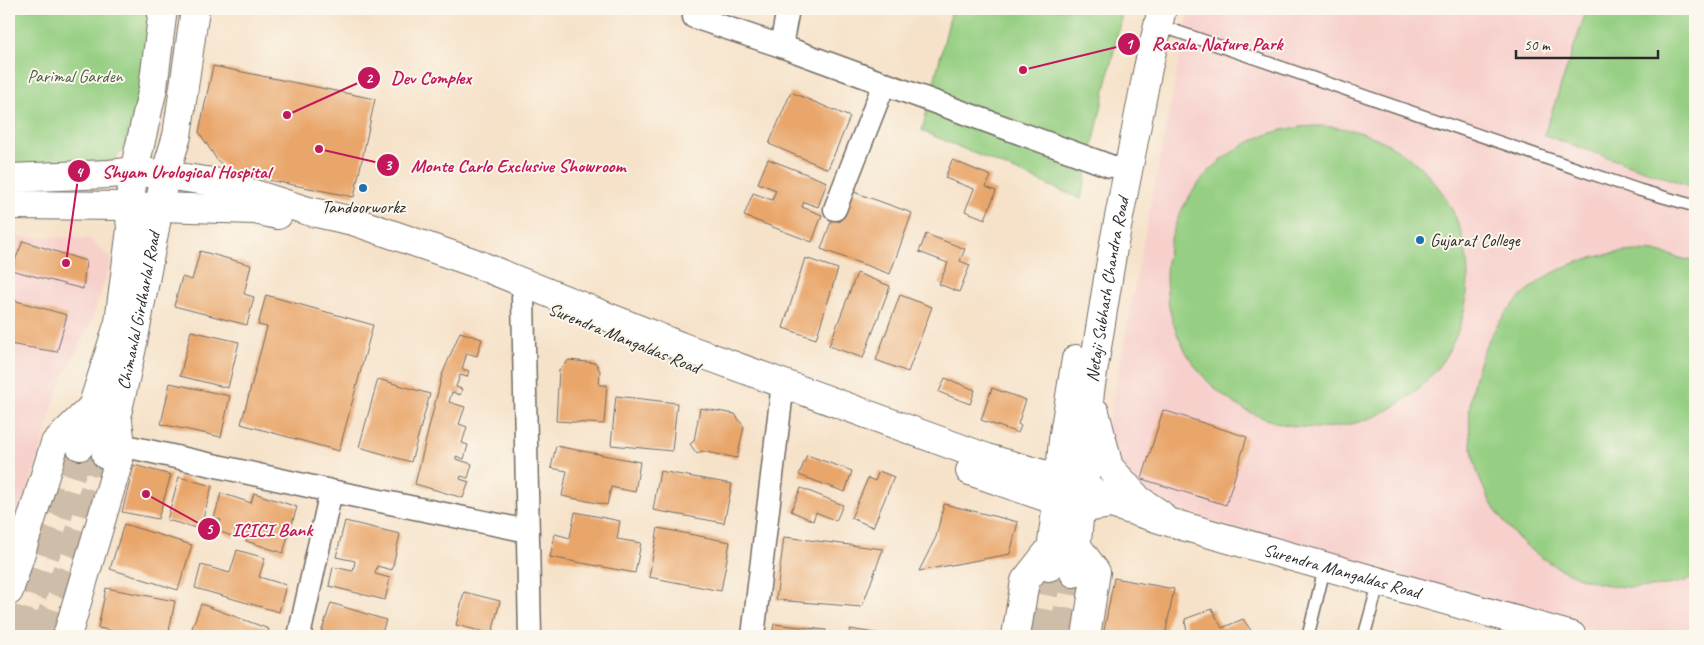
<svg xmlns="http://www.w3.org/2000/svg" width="1704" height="645" font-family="Caveat,sans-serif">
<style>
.built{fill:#f7d0cc}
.green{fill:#96cf83;stroke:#607d57}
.building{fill:#e9a66b}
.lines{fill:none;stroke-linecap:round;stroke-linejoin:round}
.secondary-tunnel{stroke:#cdbda9;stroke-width:28;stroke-dasharray:28 14;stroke-linecap:butt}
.primary-tunnel{stroke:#cdbda9;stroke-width:28;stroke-dasharray:28 14;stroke-linecap:butt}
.lane-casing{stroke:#726b62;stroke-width:14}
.street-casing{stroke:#726b62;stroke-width:25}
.secondary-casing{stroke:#726b62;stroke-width:30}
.primary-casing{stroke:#726b62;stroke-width:30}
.lane{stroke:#fff;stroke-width:11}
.street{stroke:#fff;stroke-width:22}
.secondary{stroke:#fff;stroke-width:28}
.primary{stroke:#fff;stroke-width:28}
.poi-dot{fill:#1f6fb2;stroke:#fbf7ec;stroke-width:2}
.labels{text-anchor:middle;stroke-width:4;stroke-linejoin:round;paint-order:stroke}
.park-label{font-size:18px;fill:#4b5c45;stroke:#fbf7ec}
.poi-label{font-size:18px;fill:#2b2b2b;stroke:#fbf7ec}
.street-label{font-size:18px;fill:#2b2b2b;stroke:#fbf7ec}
.leader{fill:none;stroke:#c2185b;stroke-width:2}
.callout-dot{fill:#c2185b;stroke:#fbf7ec;stroke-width:2}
.mark-label{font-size:15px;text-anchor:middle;font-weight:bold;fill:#fff}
.callout-label{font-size:19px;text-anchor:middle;font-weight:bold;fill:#c2185b;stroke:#fbf7ec;stroke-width:4;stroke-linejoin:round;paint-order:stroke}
</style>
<rect width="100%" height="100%" fill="#fbf7ec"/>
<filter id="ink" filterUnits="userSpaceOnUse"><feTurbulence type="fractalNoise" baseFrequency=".02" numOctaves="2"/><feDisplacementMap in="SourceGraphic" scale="10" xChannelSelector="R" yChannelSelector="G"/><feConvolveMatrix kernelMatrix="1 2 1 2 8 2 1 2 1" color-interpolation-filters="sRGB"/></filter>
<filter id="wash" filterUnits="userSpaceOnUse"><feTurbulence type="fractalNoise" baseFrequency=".0096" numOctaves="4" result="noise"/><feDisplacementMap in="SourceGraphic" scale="20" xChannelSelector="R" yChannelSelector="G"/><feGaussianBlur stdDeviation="1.12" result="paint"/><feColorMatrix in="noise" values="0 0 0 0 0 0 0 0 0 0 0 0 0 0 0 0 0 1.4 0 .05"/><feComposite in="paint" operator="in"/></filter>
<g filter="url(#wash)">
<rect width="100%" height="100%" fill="#f6e2c9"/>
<path class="built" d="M1189,9H1695V636H1614L1100,488L1099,470Z
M9,237L88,238L112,259L91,322L60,384L9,553Z"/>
<path class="green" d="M9,9H153L147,61L125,147L114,160L9,179Z
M952,9H1123L1081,199L922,131Z
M1587,9H1695V188L1544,135Z
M1166 277a151 151 0 1 1 302 0a151 151 0 1 1-302 0Z
M1636,251L1658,252L1695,262V578C1658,590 1621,591 1584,579C1549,567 1519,544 1498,514C1444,435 1469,320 1553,273C1579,259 1606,253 1636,251Z"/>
<g id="blocks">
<path class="building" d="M213,66L375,99L354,197L233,173L217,160L199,132Z
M791,92L850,117L828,169L769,144Z
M768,159L827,182L818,207L804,202L802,207L822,215L812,242L744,216L753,193L772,200L776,190L758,183Z
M952,160L991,176L986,187L996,191L985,219L965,211L974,189L945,178Z
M851,191L912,213L890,274L821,249L832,219L840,222Z
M926,234L965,249L960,261L970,265L959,292L939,284L948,263L919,252Z
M23,241L86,261L83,289L11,270Z
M200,251L251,265L244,294L254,297L247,325L174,306L182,277L192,280Z
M805,258L838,269L816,339L783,328Z
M857,273L890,286L863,358L829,346Z
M266,295L373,325L339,451L241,424L267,327L258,325Z
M900,295L932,307L908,372L876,360Z
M9,299L67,315L57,352L9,344Z
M191,331L239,342L228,388L180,376Z
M460,332L482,339L477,356L467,353L462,369L469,371L467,377L460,375L456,387L462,389L460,395L452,392L449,402L465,407L459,424L467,427L462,443L468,445L464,459L456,456V459L472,464L468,478L461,476L460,479L469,482L463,498L415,484L442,375Z
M569,360L596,363L600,371L599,385H607L604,424L556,421L559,370Z
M945,378L975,390L970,404L939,392Z
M378,379L430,394L411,462L359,447Z
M170,383L230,396L221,437L161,424Z
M992,388L1026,400L1018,424L1021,426L1018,433L981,420Z
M616,396L677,403L672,451L611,445Z
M700,408L735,414L744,427L737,458L701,451L697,454L690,444L694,441Z
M1163,410L1247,437L1226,505L1142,479Z
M556,446L640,462L635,492L611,487L607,505L562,496L567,471L551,468Z
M807,455L852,471L845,492L799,475Z
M134,465L171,475L158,519L122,512Z
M660,471L732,484L724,523L653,510Z
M879,471L894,477L873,527L851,518L868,478L875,481Z
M179,477L212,486L200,529L167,520Z
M801,488L843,505L836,521L816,512L813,521L791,511Z
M221,493L251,503L254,493L297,507L283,553L246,541L248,532L236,529L234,537L218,531L221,520L214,518Z
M944,504L1018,522L1010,554L919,571L936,537Z
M575,512L620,521L617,539L641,543L635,573L550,557L555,534L570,538Z
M345,521L400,534L392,570L377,566L375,574L390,578L385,600L329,586L333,567L353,571L355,561L336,557Z
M124,524L192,545L178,590L110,569Z
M658,528L730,542L721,591L649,577Z
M784,537L883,549L862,607L776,600Z
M237,550L265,558L259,577L286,585L279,612L195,588L201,565L230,573Z
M1114,578L1174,589L1165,636H1103Z
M106,588L175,601L168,636H141L98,628Z
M464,592L500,601L492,634L456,625Z
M331,603L386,620L381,636H320Z
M201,604L269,629L266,636H189Z
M1212,609L1222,628L1243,619L1255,636H1185L1187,634L1185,619Z
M774,624L826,630L825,636H772Z
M850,629L887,635V636H849Z"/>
</g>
</g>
<g filter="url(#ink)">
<use href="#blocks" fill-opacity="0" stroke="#726b62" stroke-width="1"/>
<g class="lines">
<path class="secondary-tunnel" d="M1036,636L1049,567
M1063,636L1074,573"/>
<path class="primary-tunnel" d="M20,636L80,446
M44,636L106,455"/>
<g class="lane-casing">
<path id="lane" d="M1158,25L1639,190L1695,206
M1308,636L1325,566
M1364,636L1379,582"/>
</g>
<g class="street-casing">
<path id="street" d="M788,9L781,46L1110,166
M694,17L781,46
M835,209L884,84
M523,297L530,636
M121,445L331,491L299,636
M331,491L528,531
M753,636L783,383"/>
</g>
<g class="secondary-casing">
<g id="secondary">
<path id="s1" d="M165,175L220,183L308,211L353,221L472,262L680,346L990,459L1085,486L1111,504L1172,523L1572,636"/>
<path d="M9,178L110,174L134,171"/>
<path d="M9,205L129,206"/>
<path d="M159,207L255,210L278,215"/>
<path d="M1095,412L1109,467L1139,500L1160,514"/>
<path d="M970,471L1080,509L1111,504"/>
<path d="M1077,546L1096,572L1086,636"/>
<path d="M1049,567L1057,502L1063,440L1076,359"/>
<path id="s2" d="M1074,573L1080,509L1085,486V447L1090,391L1113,248L1148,68L1162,9"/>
<path d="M9,591L55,443L93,406"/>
<path d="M67,636L119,460L121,445L118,421"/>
<path d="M1016,636L1025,581L1051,548"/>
</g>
</g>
<g class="primary-casing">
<g id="primary">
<path d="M134,171L153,88L163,9"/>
<path d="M165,175L177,136L195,9"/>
<path d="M80,446L119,322L131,229L129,206L134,171L165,175L159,207L129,206"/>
<path id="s3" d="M106,455C129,374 143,290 159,207"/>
</g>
</g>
<use href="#lane" class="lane"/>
<use href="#street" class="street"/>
<use href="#secondary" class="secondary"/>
<use href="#primary" class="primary"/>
</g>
</g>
<g class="poi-dot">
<circle cx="363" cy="188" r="5"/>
<circle cx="1420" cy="240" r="5"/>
</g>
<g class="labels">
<g class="park-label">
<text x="75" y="82">Parimal Garden</text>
</g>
<g class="poi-label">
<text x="363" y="213">Tandoorworkz</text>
<text x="1430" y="246" text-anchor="start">Gujarat College</text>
</g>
<g class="street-label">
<text dy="6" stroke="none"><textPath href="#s2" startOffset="286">Netaji Subhash Chandra Road</textPath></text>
<text dy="6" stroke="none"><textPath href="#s3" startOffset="148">Chimanlal Girdharlal Road</textPath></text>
<text transform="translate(624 338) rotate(22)" y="6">Surendra Mangaldas Road</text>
<text dy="6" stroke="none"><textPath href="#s1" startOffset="1245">Surendra Mangaldas Road</textPath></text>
</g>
</g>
<path class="leader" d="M1023 70L1129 44M287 115L369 78M319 149L388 165M66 263L79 171M146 494L209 529"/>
<g class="callout-dot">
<circle cx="1023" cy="70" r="5"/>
<circle cx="287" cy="115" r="5"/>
<circle cx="319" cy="149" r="5"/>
<circle cx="66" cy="263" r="5"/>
<circle cx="146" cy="494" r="5"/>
<circle cx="1129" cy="44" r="12"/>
<circle cx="369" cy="78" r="12"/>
<circle cx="388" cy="165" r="12"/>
<circle cx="79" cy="171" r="12"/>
<circle cx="209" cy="529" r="12"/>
</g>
<g class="mark-label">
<text x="1129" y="49">1</text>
<text x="369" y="83">2</text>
<text x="388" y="170">3</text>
<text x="79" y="177">4</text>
<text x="209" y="534">5</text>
</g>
<g class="callout-label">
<text x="1217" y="50">Rasala Nature Park</text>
<text x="431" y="84">Dev Complex</text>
<text x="518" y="172">Monte Carlo Exclusive Showroom</text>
<text x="186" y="178">Shyam Urological Hospital</text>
<text x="272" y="536">ICICI Bank</text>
</g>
<rect width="1704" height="645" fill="none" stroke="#fbf7ec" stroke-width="30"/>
<path d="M1516 50v8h142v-8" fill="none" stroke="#2b2b2b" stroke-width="2.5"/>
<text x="1524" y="50" font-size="15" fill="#2b2b2b" stroke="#fbf7ec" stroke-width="4" paint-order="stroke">50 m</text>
</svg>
